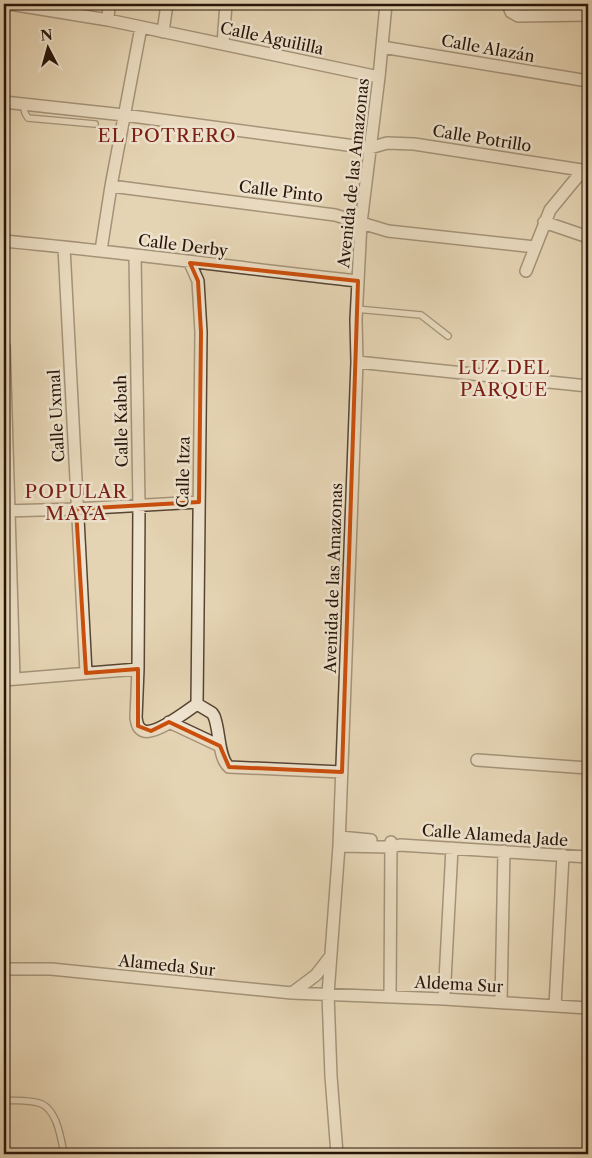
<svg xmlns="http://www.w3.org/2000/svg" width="592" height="1158" font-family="'Libre Caslon Text',serif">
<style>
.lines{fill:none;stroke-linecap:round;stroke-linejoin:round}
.service-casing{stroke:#564534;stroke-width:8}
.minor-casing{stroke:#564534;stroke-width:14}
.service{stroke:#eee3ce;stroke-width:5.5}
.minor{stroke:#eee3ce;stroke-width:11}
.marked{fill:none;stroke:#cb4f0c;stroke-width:4;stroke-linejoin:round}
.labels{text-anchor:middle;stroke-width:5;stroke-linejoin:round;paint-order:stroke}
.street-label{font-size:16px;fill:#271509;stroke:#eee3ce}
.quarter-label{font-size:19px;letter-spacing:1px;fill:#7a1f14;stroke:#eee3ce}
</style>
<rect width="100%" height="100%" fill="#e5d4b3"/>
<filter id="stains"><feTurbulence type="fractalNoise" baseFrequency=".004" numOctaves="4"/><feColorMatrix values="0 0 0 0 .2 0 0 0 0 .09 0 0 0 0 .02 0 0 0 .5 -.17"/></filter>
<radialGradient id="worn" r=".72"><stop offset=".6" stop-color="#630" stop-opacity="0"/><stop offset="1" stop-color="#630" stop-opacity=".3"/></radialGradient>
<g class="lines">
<g class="service-casing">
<path id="service" d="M23,104L25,113L28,118L95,124
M356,309L421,315L448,336
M4,1100C15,1101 28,1100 39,1103C57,1108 61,1139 64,1154"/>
</g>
<g class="minor-casing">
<path id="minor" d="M10,4L108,20L379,77
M508,4L511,12L518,16L588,15
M108,20L109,4
M163,32L167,4
M223,44L226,4
M382,47L588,81
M4,102L124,115L370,148L387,143L414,144L588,171
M111,186L335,215L388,231L535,247
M544,222L588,237
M4,241C122,252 240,268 358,281
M64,247L86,673
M101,250L111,186L141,27
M135,255L139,505L138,669L136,718C137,724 138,729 144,731C156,735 187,711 197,704L201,332L198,281L190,263
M526,271L550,210L583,170
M4,346L14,679
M357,362L588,386
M4,511L76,509L199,502
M4,680L138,669
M197,704L212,713L214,716C220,730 218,758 229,767L342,772
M169,722L220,746
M477,760L588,768
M340,837L371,840
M339,846L391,847L400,845L588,857
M4,969H51L292,993L444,999L588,1008
M292,993L316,975L330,957
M390,997L391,842
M444,999L452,848
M501,1002L504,851
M555,1006L563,855
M337,1154L331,1076L328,994L339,846L357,362L356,320L361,223L379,77L386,4"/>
</g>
<use href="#service" class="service"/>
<use href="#minor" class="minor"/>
</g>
<path d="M0 0H592V1158H0ZM190,263L358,281L342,772L229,767L220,746L169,722L151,731L138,726V669L86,673L76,509L199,502L201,332L198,281Z" fill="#e5d4b3" fill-opacity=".55" fill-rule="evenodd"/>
<path class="marked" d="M190,263L358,281L342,772L229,767L220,746L169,722L151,731L138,726V669L86,673L76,509L199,502L201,332L198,281Z"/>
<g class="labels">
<g class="street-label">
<text transform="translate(272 38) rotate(12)" y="6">Calle Aguililla</text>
<text transform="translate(488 48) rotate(10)" y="6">Calle Alazán</text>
<text transform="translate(482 138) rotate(9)" y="6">Calle Potrillo</text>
<text transform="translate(353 173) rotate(-84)" y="6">Avenida de las Amazonas</text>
<text transform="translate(281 191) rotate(7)" y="6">Calle Pinto</text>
<text transform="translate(183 245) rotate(7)" y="6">Calle Derby</text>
<text transform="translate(56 416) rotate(-93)" y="6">Calle Uxmal</text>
<text transform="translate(121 421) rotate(-91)" y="6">Calle Kabah</text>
<text transform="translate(183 472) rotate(-89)" y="6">Calle Itza</text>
<text transform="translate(333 578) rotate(-88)" y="6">Avenida de las Amazonas</text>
<text transform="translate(495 835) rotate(4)" y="6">Calle Alameda Jade</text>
<text transform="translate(167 965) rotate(6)" y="6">Alameda Sur</text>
<text transform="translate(459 984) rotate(3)" y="6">Aldema Sur</text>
</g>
<g class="quarter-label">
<text x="167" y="142">EL POTRERO</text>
<text x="504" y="374">LUZ DEL<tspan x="504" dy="22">PARQUE</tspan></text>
<text x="76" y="498">POPULAR<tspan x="76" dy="22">MAYA</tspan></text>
</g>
</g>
<rect width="592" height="1158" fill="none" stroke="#e5d4b3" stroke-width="20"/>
<rect x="5" y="5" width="582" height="1148" fill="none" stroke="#271509" stroke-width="2.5"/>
<rect x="10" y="10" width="572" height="1138" fill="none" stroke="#271509"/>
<g transform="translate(48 48) rotate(354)" stroke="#eee3ce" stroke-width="4" paint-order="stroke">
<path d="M0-4L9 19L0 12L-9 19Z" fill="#271509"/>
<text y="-8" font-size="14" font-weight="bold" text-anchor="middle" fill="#271509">N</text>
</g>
<rect width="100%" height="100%" filter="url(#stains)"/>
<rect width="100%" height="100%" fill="url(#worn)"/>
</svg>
